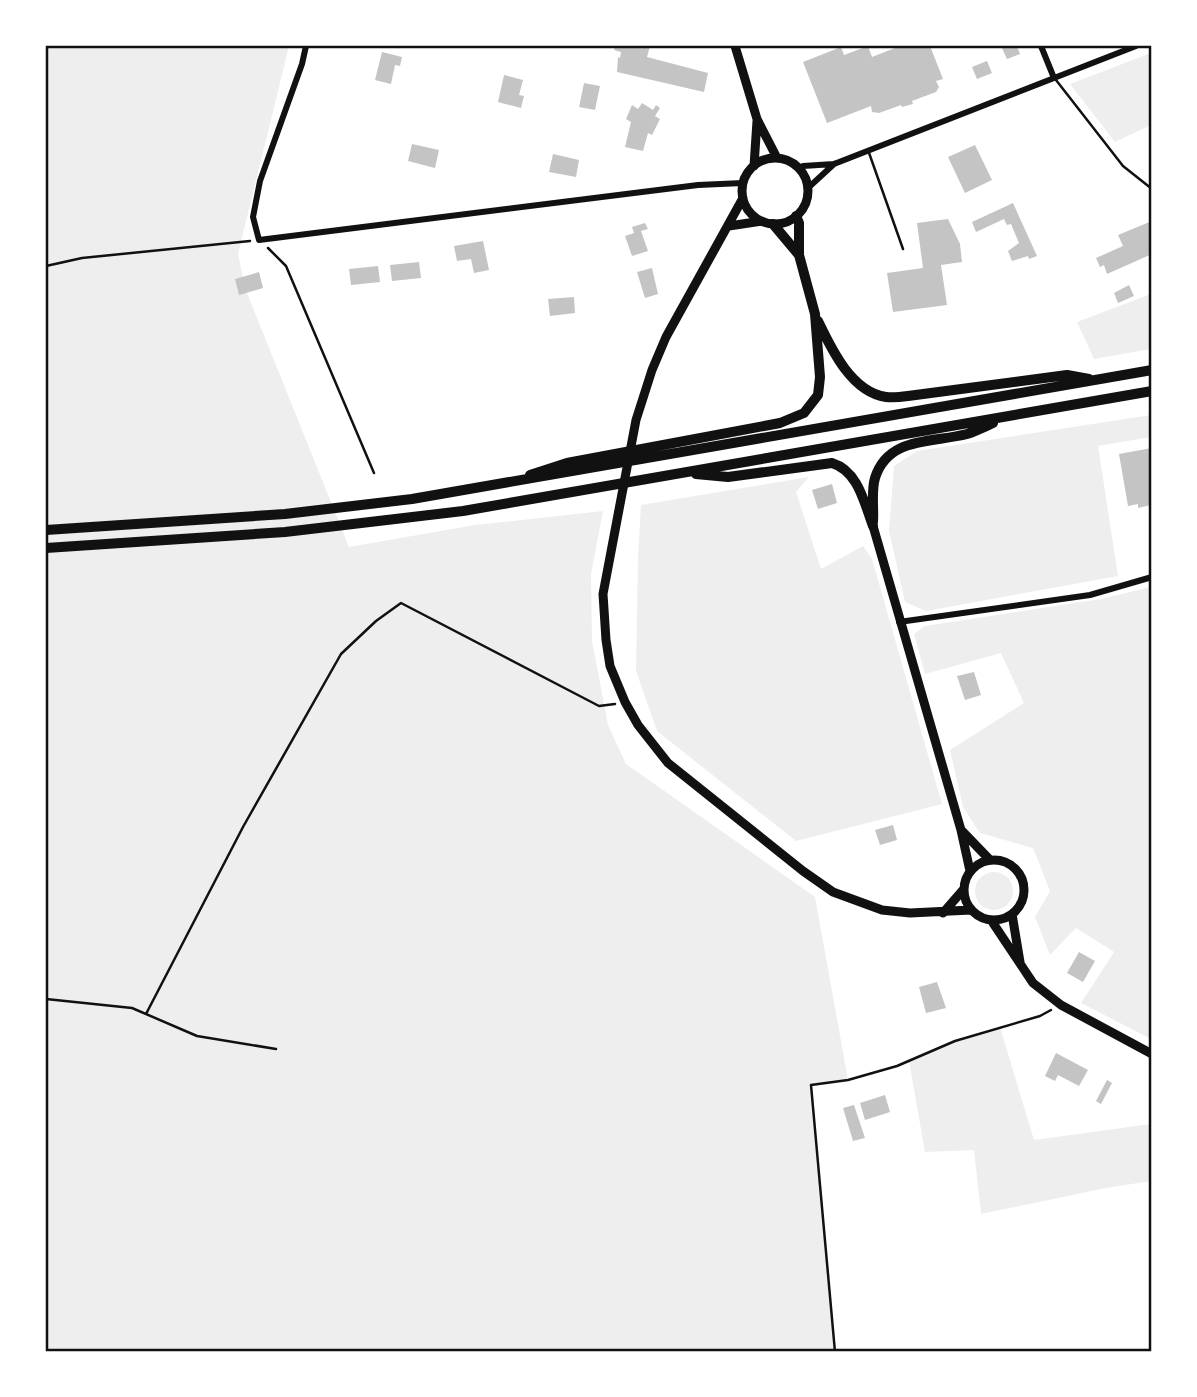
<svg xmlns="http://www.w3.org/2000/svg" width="1197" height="1397" font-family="'Alegreya Sans',sans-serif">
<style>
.green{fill:#eee}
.building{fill:#c4c4c4}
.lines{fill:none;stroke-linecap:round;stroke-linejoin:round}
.path{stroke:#111;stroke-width:2.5}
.service{stroke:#111;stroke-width:2.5}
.minor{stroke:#111;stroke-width:6}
.secondary{stroke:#111;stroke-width:9}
.trunk{stroke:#111;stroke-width:10}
.neatline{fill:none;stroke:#111;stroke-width:2.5}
</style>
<rect width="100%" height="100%" fill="#fff"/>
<path class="green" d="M46,46H289L238,254L245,288L349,547L475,525L603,511L591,574L592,641L608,725L626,764L815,897L848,1080L812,1085L835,1351H46Z
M1151,53V125L1115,142L1070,84Z
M1151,294V349L1094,359L1077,322Z
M1151,415V437L1098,446L1118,576L926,611L905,602L889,531L894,466L917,451Z
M809,477L796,492L821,569L863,546L872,559L942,804L796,841L657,731L636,671L638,557L641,505Z
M1151,587H1152L1151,1039L1081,1003L1114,952L1076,928L1050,955L1035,917L1050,891L1033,848L980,833L963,807L950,750L1024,703L1001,653L925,674L914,634L925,626L1101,599Z
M975 891a19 19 0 1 1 38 0a19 19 0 1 1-38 0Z
M1000,1027L1034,1140L1151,1124V1181L1106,1188L981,1214L974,1150L925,1152L909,1061L955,1041Z"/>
<path class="building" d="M615,46H650L647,57L708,73L704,92L617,72L618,57L620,58L621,52L614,50Z
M868,46L872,57L900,46H930L943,79L936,81L939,87L936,92L912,101L913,104L902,107L901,105L879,113L872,112L871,106L827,123L803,62L841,47L844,55Z
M1001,46H1017L1020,54L1007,59Z
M382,52L402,57L400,66L395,65L391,84L375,80Z
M987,61L992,73L977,79L972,67Z
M504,75L523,80L519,95L524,96L521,108L498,102Z
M584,83L600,86L595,110L579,107Z
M642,103L653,110L656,105L660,108L655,116L660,119L652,135L648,133L643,151L625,147L631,122L626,119L632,105L638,109Z
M412,144L439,150L435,168L408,161Z
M975,145L992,180L965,193L948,157Z
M553,154L579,160L576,177L549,172Z
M1013,203L1037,256L1029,259L1028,256L1012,261L1008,251L1019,243L1011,224L1007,225L1004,219L976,232L972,222Z
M948,219L960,244L962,262L941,265L947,305L893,312L887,273L923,268L917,223Z
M1152,221V254L1107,274L1104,265L1100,267L1096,258L1123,246L1118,235Z
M645,223L648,229L641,231L648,251L632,256L625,236L634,233L632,227Z
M483,241L489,270L474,273L471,259L457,261L454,246Z
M419,262L421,278L392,281L390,265Z
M378,266L380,282L351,285L349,269Z
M652,268L658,294L645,298L637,272Z
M259,272L263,288L239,295L235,279Z
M1129,285L1134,296L1118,303L1114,293Z
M574,297L575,313L550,316L548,299Z
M1152,448L1151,505L1138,508V504L1128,506L1119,454Z
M832,484L837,503L818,509L812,490Z
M974,672L981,695L965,700L957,676Z
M893,825L897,840L880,845L875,830Z
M1079,952L1095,961L1083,982L1067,973Z
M937,982L946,1008L926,1013L919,987Z
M1056,1053L1088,1070L1079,1086L1058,1075L1055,1081L1045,1076Z
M1107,1080L1112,1083L1101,1104L1096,1101Z
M885,1095L890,1112L865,1120L860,1103Z
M854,1105L865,1138L853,1141L843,1108Z"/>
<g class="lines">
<path class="path" d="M268,248L286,266L374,473
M46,266L82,258L250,241
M46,999L132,1008L197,1036L276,1049
M146,1014L243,827L341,654L376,621L401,603L599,706L615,704
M835,1352L811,1085L848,1080L897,1066L955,1041L1040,1016L1051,1010"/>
<path class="service" d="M1056,80L1123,166L1152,189
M868,150L903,249"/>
<path class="minor" d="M306,46L302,64L260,181L253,217L259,240L698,185L743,183
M1041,46L1054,78
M799,169L803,166L834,164L1136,46
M808,188L834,164
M899,622L1090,595L1152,577"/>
<path class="secondary" d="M735,46L757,119L777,158
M742 191a33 33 0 1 1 66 0a33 33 0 1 1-66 0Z
M754,166L757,121
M743,198L666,337L652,370L636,420L603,594L606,640L610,666L625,702L638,725L668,763L803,871L833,892L882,910L910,913L971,910
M729,226L762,221
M873,526L961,830L970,871
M962,831L990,860
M964 890a30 30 0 1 1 60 0a30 30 0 1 1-60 0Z
M943,913L963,890
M1012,914L1020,962
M991,920L1033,983L1061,1005L1152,1054"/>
<path class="trunk" d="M773,224L799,255
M818,321C831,348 851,392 886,397C893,398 901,397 908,396L1067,375L1089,379
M696,474L728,477L832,463C858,471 864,502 873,526
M530,475L567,463L780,423L804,413L818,395L820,377L815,314L799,255V223L796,216
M873,522C874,508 871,491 875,478C888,436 933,443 967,434C976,431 984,427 993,423
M46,530L285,514L412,499L1152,370
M46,548L285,532L463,511L1152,391"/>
</g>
<rect width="1197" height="1397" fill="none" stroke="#ffffff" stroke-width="94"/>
<rect x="47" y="47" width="1103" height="1303" class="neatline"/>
</svg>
